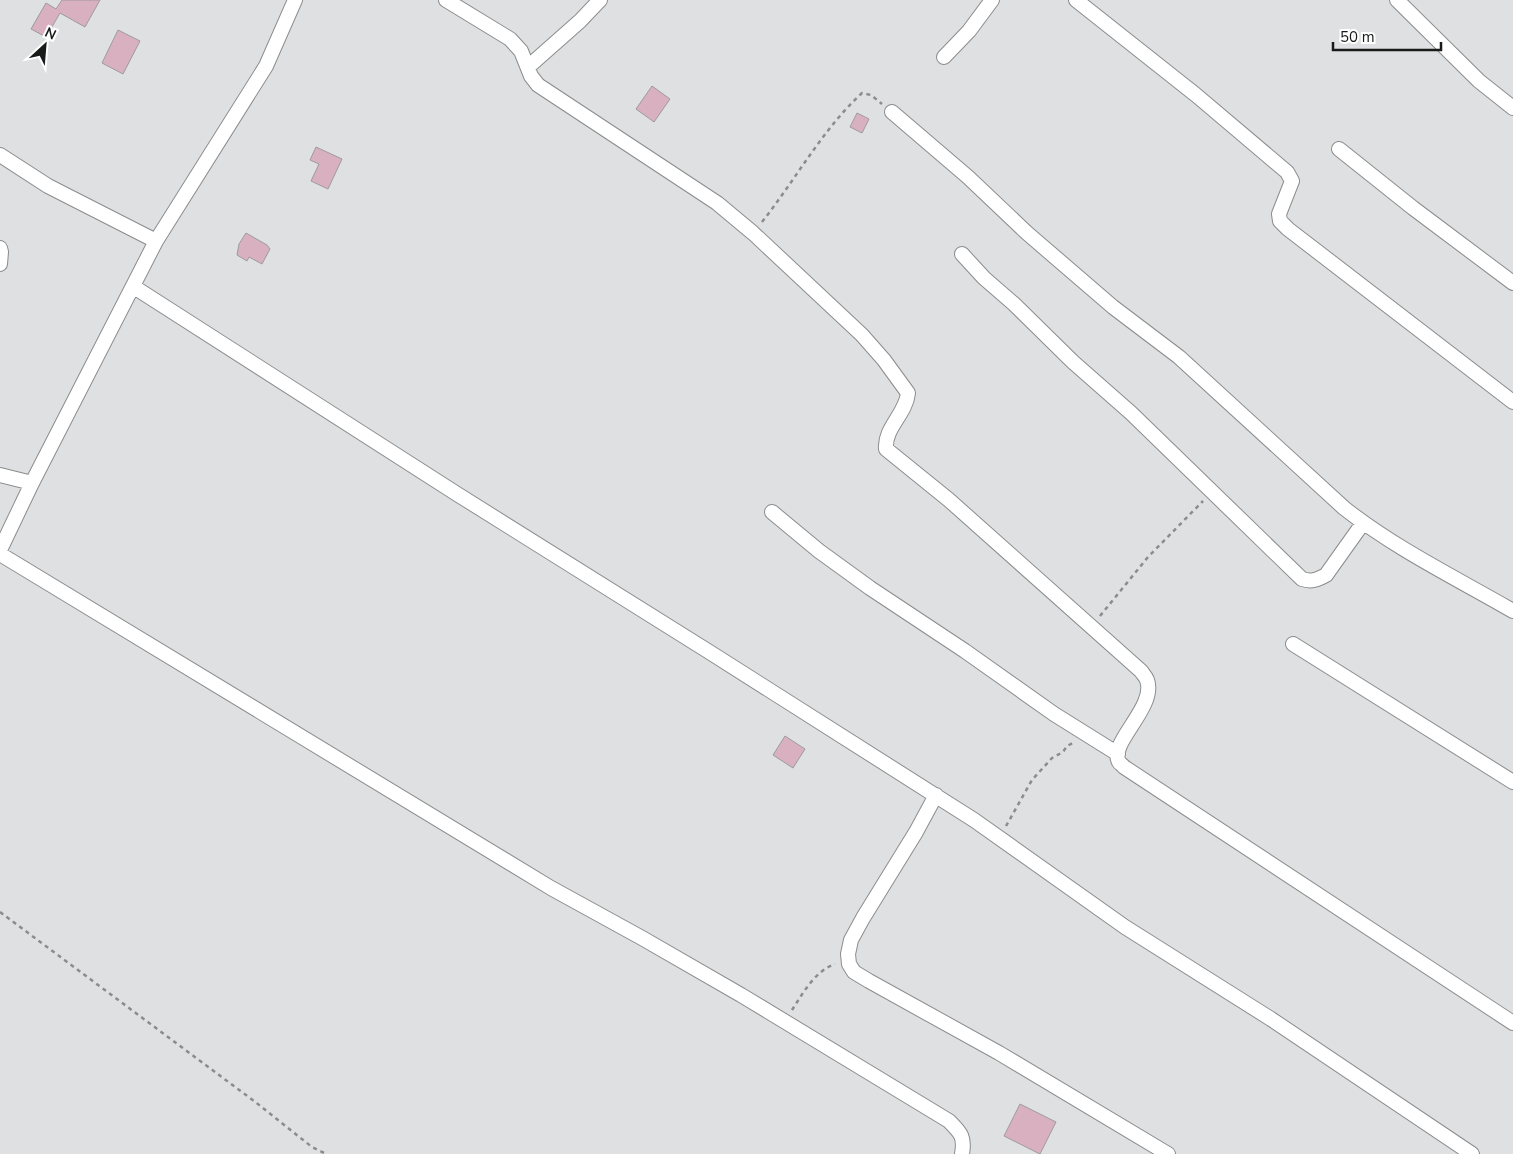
<svg xmlns="http://www.w3.org/2000/svg" width="1513" height="1154" font-family="'Nunito Sans',sans-serif">
<style>
.building{fill:#d9b0c0;stroke:#9d9b9b}
.lines{fill:none;stroke-linecap:round;stroke-linejoin:round}
.street-casing{stroke:#8b8c8d;stroke-width:16}
.path{stroke:#8b8c8d;stroke-width:2.5;stroke-dasharray:4 4;stroke-linecap:butt}
.street{stroke:#fff;stroke-width:14}
</style>
<rect width="100%" height="100%" fill="#dfe0e1"/>
<path class="building" d="M62,0H100L85,27L60,13L46,37L31,29L46,3L56,9Z
M118,30L140,41L123,74L102,63Z
M652,86L670,99L654,122L636,109Z
M857,113L869,119L862,133L850,127Z
M316,147L342,159L328,189L311,181L319,164L310,160Z
M246,233L267,245L270,249L262,264L249,257L247,261L237,255L239,244Z
M785,736L805,749L793,768L773,755Z
M1020,1104L1056,1122L1040,1154L1004,1136Z"/>
<g class="lines">
<g class="street-casing">
<path id="street" d="M446,0L510,39L521,51L531,76L538,85L717,203L753,233L862,335L884,360L908,393C906,414 884,428 886,449L949,500L1141,671C1143,674 1146,677 1147,680C1157,707 1108,743 1119,762C1120,764 1123,765 1124,767L1513,1023
M1076,0L1196,95L1287,172L1292,181L1279,214L1280,221L1288,229L1513,402
M1397,0L1479,81L1513,108
M944,57L969,31L992,0
M528,67L580,21L600,0
M892,112L968,177L1027,233L1113,307L1179,357L1344,508C1396,549 1456,578 1513,611
M1339,149L1413,208L1513,283
M0,155L48,186L156,241
M0,248L1,252L0,264
M962,254L984,278L1014,304L1073,362L1131,413L1302,579C1311,582 1317,580 1326,575L1363,523
M134,287L457,494L711,653L974,820L1125,927L1271,1019L1472,1154
M0,475L32,483
M772,512L819,551L870,588L965,651L1054,714L1118,754
M0,550L32,483L156,241L266,66L295,0
M0,554L551,888L642,938L741,995L949,1121C961,1133 965,1137 962,1154
M1293,644L1513,782
M936,795L916,832L863,918L851,940L848,954L849,964L854,972L869,981L999,1053L1168,1154"/>
</g>
<path class="path" d="M762,222C796,179 822,130 862,93L871,95L882,104
M1100,616L1148,557L1203,501
M1006,826L1032,780L1052,758L1063,752L1067,746L1073,743
M0,912L254,1101L312,1147L326,1154
M792,1010C803,993 815,971 835,964"/>
<use href="#street" class="street"/>
</g>
<g transform="translate(45 45) rotate(26)" stroke="#ffffff" stroke-width="4" paint-order="stroke">
<path d="M0-4L9 19L0 12L-9 19Z" fill="#191a1a"/>
<text y="-8" font-size="14" font-weight="bold" text-anchor="middle" fill="#191a1a">N</text>
</g>
<path d="M1333 42v8h108v-8" fill="none" stroke="#191a1a" stroke-width="2.5"/>
<text x="1340" y="42" font-size="15" fill="#191a1a" stroke="#ffffff" stroke-width="4" paint-order="stroke">50 m</text>
</svg>
